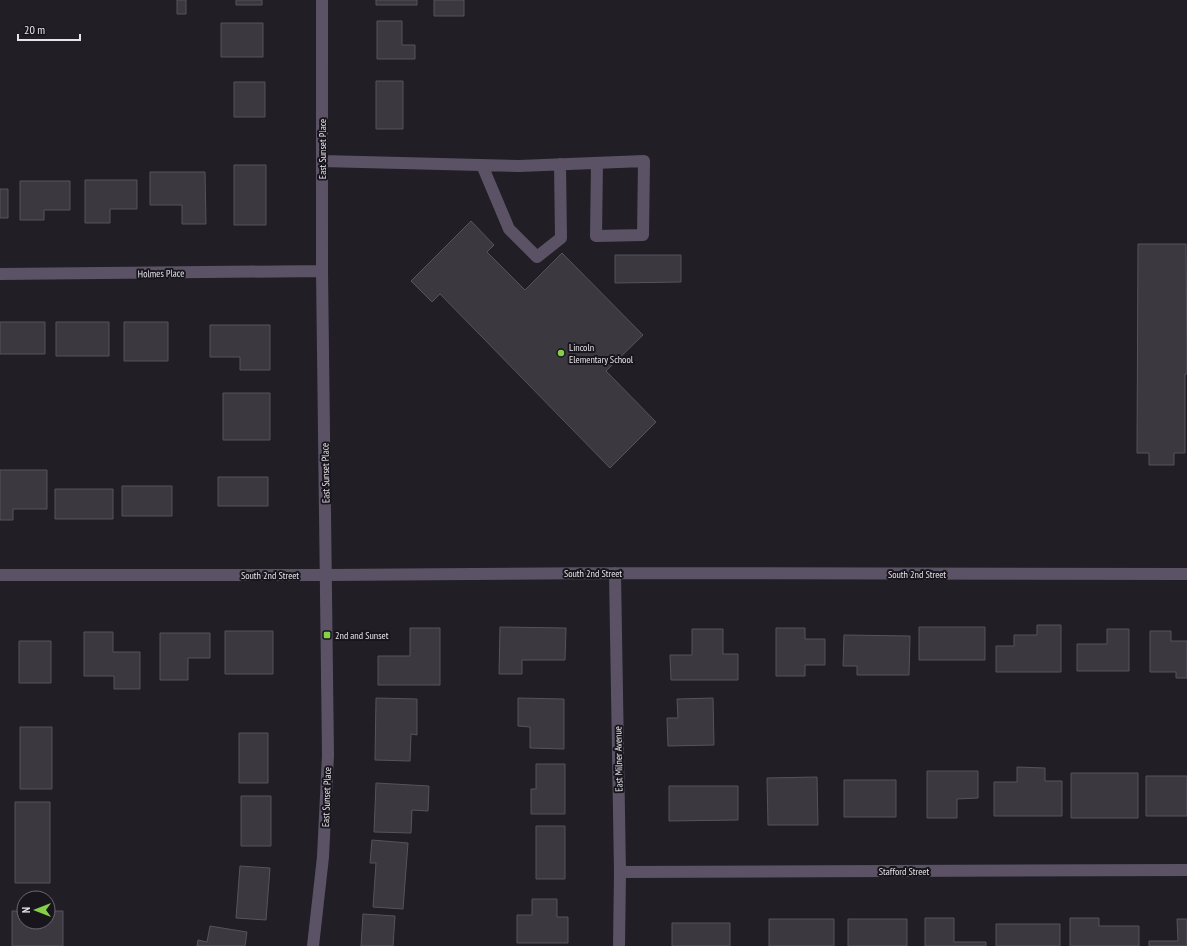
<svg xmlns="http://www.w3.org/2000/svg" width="1187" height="946" font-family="'PT Sans Narrow',sans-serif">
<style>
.building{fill:#3b3840;stroke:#57535c}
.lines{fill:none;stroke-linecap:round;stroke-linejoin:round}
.minor{stroke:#5b5266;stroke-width:12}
.poi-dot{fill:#88cf49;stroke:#18151c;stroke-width:1.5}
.labels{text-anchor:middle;stroke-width:4;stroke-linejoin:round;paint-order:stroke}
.street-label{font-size:10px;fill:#e7e5ea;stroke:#18151c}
.poi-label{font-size:10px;fill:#e7e5ea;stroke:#18151c;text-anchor:start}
</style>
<rect width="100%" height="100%" fill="#211e26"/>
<path class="building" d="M177,0H186V14H177Z
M236,0H262V5H236Z
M376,0H417V5H376Z
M434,0H464V16H434Z
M377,21H402V45H415V59H377Z
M221,23H263V57H221Z
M376,81H403V129H376Z
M234,82H265V117H234Z
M234,165H266V225H234Z
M150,172H205L206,224H182V205H150Z
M85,180H137V209H110V223H85Z
M20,181H70V210H44V220H20Z
M0,189H8V218H0Z
M471,221L494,245L487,252L525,290L562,253L643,335L606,371L656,422L610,468L440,294L432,302L411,281Z
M1138,244H1186L1187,374H1185V453H1174V465H1149V453H1137Z
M615,255H681V282L615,283Z
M0,322H45V354H0Z
M56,322H109V356H56Z
M124,322H168V361H124Z
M210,325H270V370H240V357H210Z
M223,393H270V440H223Z
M0,470H47V509H13V520H0Z
M218,477H268V506H218Z
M122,486H172V516H122Z
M55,489H113V519H55Z
M1037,625H1061V672H996V646H1014V635H1037Z
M500,627L566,628L565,660H522V674H499Z
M919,627H985V660H919Z
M410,628H440V685H378V656H410Z
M776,628H805V639H825V665H805V676H776Z
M692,629H723V654H738V680H671L670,655H692Z
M1107,629H1129V671H1077V644H1107Z
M225,631H273V674H225Z
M1150,631H1171V641H1187V678H1176V672H1150Z
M84,632H113V652H140V689H114V676H84Z
M160,633H210V658H188V680H160Z
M844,635L910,636L909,675H857V666H843Z
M19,641H51V683H19Z
M376,698L417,699V735L411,734L410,761L375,760Z
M518,698L564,699V749L530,748V727L518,726Z
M713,698L714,745L668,746L667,718H678L677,699Z
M20,727H52V789H20Z
M239,733H268V783H239Z
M536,764H565V814H531V789H536Z
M1017,767L1045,768V781H1062V816H994V782H1017Z
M927,771H978V798L957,799V818H927Z
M1071,773H1138V818H1071Z
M1146,776H1187V816H1146Z
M817,777L818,825H768L767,778Z
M844,780H896V817H844Z
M376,783L429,786L428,811L412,810L411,833L374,832Z
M669,786H738V820L669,821Z
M241,796H271V846H241Z
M15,802H50V883H15Z
M536,826H565V879H536Z
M372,840L408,843L403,909L373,907L376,863H370Z
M240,866L270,868L266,920L236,918Z
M532,899H557V917H568V943H517V915H532Z
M12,911H24V922H48V911H63V946H12Z
M363,914L395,916L393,946H361Z
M925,918H954V942H986V946H925Z
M1070,918H1099V926H1139V946H1070Z
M769,919H834V946H769Z
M848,919H907V946H848Z
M1177,919H1187V946H1149V941H1178Z
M672,923H730V946H672Z
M996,924H1060V946H996Z
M210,926L247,932L245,946H197L198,940L207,942Z"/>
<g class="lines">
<path class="minor" d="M322,161L519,166L644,161L643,235L596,236L597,163
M482,165L509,229L537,257L561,238L560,164
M0,274L322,271
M615,573L620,872L619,946
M0,575H326L615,573L1187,574
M620,872L1187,870
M313,946L323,857L328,755L322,271V0"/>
</g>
<g class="poi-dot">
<circle cx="561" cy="353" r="4"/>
<rect x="323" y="631" width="8" height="8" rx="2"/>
</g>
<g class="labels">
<g class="street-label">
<text transform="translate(322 149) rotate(-90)" y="4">East Sunset Place</text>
<text transform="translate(161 273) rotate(-1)" y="4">Holmes Place</text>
<text transform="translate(325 473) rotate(-91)" y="4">East Sunset Place</text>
<text x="593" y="577">South 2nd Street</text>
<text x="917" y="578">South 2nd Street</text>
<text x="270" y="579">South 2nd Street</text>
<text transform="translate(618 759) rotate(-91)" y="4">East Milner Avenue</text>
<text transform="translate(326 797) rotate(-88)" y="4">East Sunset Place</text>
<text x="904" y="875">Stafford Street</text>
</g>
<g class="poi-label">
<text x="569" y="351">Lincoln<tspan x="569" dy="12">Elementary School</tspan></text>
<text x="335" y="639">2nd and Sunset</text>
</g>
</g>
<g transform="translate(36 910) rotate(270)"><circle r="19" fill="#18151c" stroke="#6b686e"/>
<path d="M0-3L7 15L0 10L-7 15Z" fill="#88cf49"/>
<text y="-6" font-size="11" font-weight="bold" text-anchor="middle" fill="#e7e5ea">N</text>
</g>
<path d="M18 34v6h62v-6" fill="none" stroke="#e7e5ea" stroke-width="2"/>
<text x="24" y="34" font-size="12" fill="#e7e5ea" stroke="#18151c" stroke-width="3" paint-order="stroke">20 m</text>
</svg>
